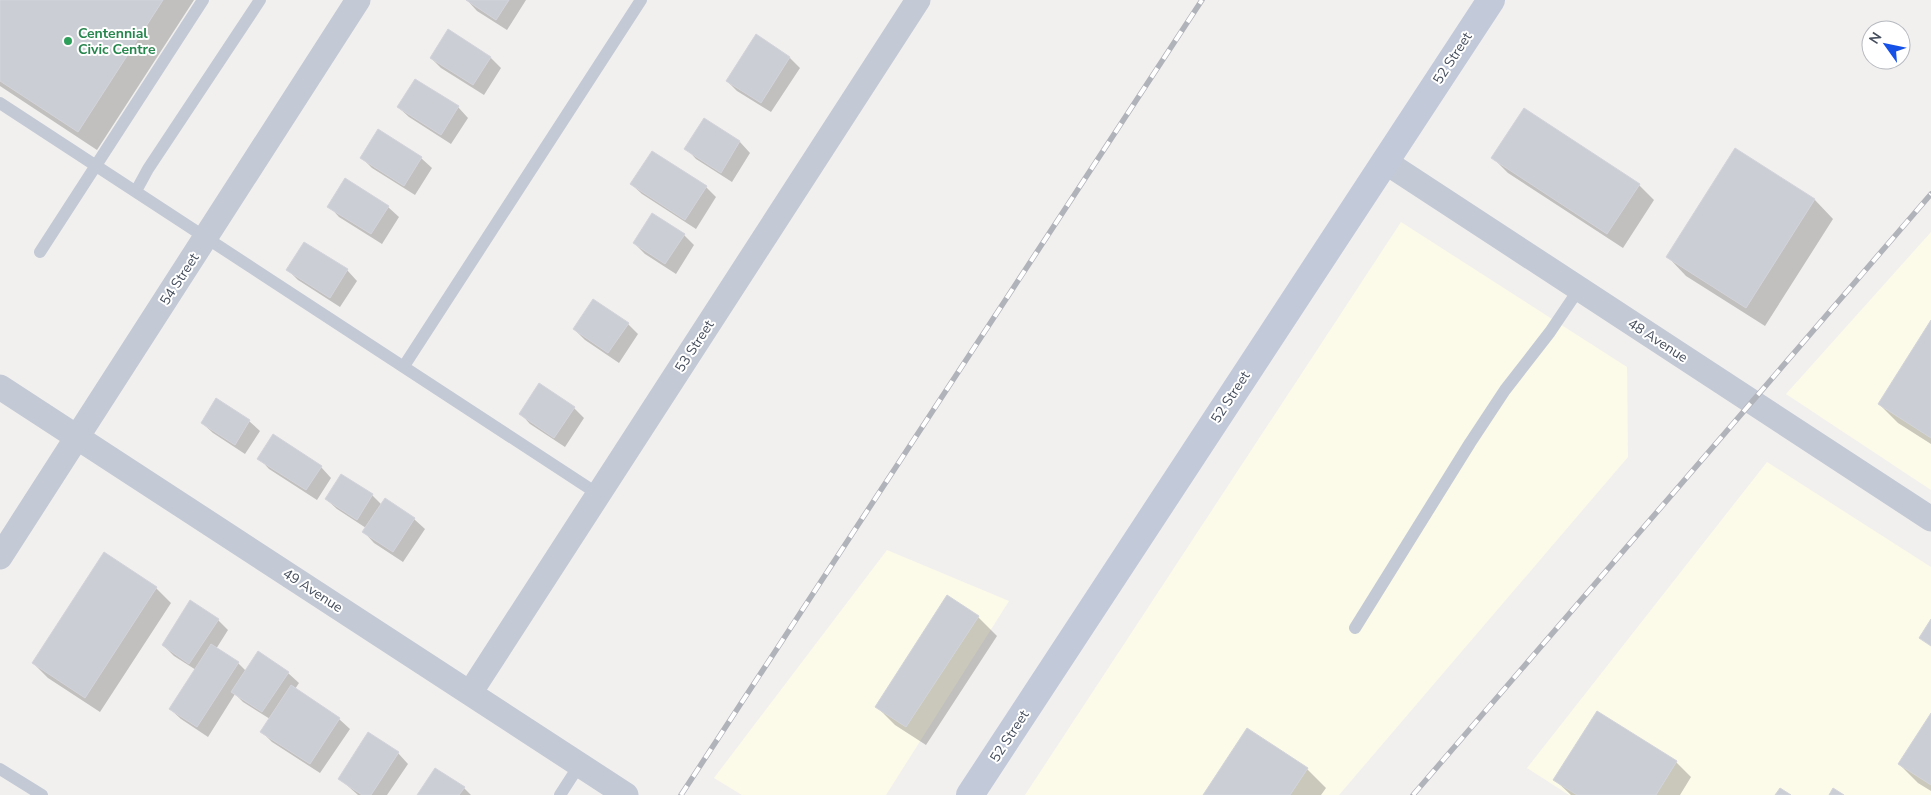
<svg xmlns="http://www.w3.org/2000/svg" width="1931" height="795" font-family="'Nunito Sans',sans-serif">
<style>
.commercial{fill:#fcfae9}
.shadow{fill:#0003}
.building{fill:#cbced5;stroke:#d3d4db}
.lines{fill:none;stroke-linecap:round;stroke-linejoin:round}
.service{stroke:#c3c9d5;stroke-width:12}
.minor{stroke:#c3c9d5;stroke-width:25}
.secondary{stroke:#c2c9d9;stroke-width:28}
.rail-casing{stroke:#b1b3ba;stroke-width:5.5}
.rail{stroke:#fff;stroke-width:4;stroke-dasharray:11;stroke-linecap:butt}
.leisure-dot{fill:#2e9e5b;stroke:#fff;stroke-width:2}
.labels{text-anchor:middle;stroke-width:4;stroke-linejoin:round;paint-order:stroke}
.leisure-label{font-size:14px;font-weight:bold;fill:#27864d;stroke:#fff;text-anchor:start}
.street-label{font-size:14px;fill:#474f5e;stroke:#fff}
</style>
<rect width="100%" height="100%" fill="#f2f0ef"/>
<path class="commercial" d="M1401,222L1627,367L1628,457L1339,795H1025Z
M1931,232V490L1786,394Z
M1767,462L1931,567V795H1569L1527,768Z
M887,550L1009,601L886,795H742L714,778Z"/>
<path class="shadow" d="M0,0H194L97,150L0,86Z
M467,0H526L507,30L477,11Z
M448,31L491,58L501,68L484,95L441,68L431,58Z
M756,36L790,58L800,68L771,112L737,91L727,81Z
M398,107H458L468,118L451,144L409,117Z
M704,120L740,142L750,153L732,182L696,159L686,148Z
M1736,150L1815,200L1833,219L1765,326L1686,276L1668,257Z
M362,158H421L432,168L415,195L372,168Z
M1493,158L1639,185L1654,200L1623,248L1508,173Z
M631,184L706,187L716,197L696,229L642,194Z
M329,206L388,207L399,217L382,244L339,217Z
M684,235L694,245L676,274L645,254L634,243Z
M288,270H347L357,281L340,307L298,280Z
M1931,322V444L1898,423L1879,404Z
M628,324L638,334L619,363L585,340L574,329Z
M574,408L584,418L565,447L530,424L520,413Z
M249,421L260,431L245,454L213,433L202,423Z
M259,458L321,467L331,478L317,500L269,469Z
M372,495L382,505L414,519L425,529L403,562L374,543L364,532L366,528L337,509L326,499Z
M156,588L171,603L100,712L48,678L33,663Z
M978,617L997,636L926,745L895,725L876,706Z
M218,620L228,630L216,649L238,663L246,671L288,673L299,683L295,689L339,719L350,729L320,773L272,742L262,732L270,719L243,702L235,694L208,737L181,719L170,709L196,670L174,656L163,645Z
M1597,712L1676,762L1691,777L1680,795H1571L1555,780Z
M1931,715V791L1918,783L1899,764Z
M398,753L408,764L387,795H358L340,779Z
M1307,769L1326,788L1321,795H1205Z
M464,788L471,795H418Z"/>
<path class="building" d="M0,0H163L78,132L0,81Z
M466,0H509L496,20Z
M448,29L491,57L473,85L430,58Z
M756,34L790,57L761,103L726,81Z
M415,79L459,106L441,135L397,107Z
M1524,108L1640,184L1607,234L1491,158Z
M704,118L740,141L721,173L684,149Z
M378,129L422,157L404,186L360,158Z
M1735,148L1815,199L1746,308L1666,257Z
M652,151L707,186L685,220L630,184Z
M345,178L389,206L371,234L327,207Z
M652,213L685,234L665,264L633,243Z
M304,242L348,269L330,298L286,270Z
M593,299L629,323L608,353L573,329Z
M1931,320V438L1878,404Z
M539,383L575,407L554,438L519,414Z
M216,398L250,420L235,445L201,423Z
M273,434L322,466L306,490L257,459Z
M341,474L373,494L357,520L325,499Z
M385,498L415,518L393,552L362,532Z
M104,552L157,587L85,698L32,663Z
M947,595L979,616L906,727L875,707Z
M190,600L219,619L189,664L162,645Z
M1931,619V646L1919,638Z
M211,644L239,662L197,727L169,709Z
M258,651L289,672L262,712L231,692Z
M291,685L340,718L310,764L260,732Z
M1597,711L1677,761L1656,795H1577L1553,780Z
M1931,713V785L1898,764Z
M1247,728L1308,768L1290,795H1203Z
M368,732L399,752L371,795H362L338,779Z
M435,768L465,787L459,795H417Z
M1780,788L1791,795H1775Z
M1833,788L1844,795H1829Z"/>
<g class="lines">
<path class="service" d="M0,103L598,494
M136,191L148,169L260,0
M40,252L203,0
M404,366L641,0
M1355,628L1470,443L1505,390L1550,332L1579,289
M0,769L42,795
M560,795L580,764"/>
<path class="minor" d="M1384,161L1931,519
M0,387L626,795
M0,557L358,0
M470,693L918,0"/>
<path class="secondary" d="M970,795L1491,0"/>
<g class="rail-casing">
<path id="rail" d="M681,795L1202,0
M1413,795L1931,194"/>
</g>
<use href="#rail" class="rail"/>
</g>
<circle class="leisure-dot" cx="68" cy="41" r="5"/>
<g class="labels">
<g class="leisure-label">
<text x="78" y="38">Centennial<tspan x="78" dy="16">Civic Centre</tspan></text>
</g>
<g class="street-label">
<text transform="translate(1452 58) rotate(-57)" y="5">52 Street</text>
<text transform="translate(179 279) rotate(-57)" y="5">54 Street</text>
<text transform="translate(1658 340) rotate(33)" y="5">48 Avenue</text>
<text transform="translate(694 346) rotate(-57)" y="5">53 Street</text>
<text transform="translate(1230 397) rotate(-57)" y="5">52 Street</text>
<text transform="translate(313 590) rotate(33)" y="5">49 Avenue</text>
<text transform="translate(1009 736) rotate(-57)" y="5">52 Street</text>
</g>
</g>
<g transform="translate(1886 45) rotate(303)"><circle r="24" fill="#ffffff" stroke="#b5b9bf"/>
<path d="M0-4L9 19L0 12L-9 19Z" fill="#1550e7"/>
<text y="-8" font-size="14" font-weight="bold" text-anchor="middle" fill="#474f5e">N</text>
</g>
</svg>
